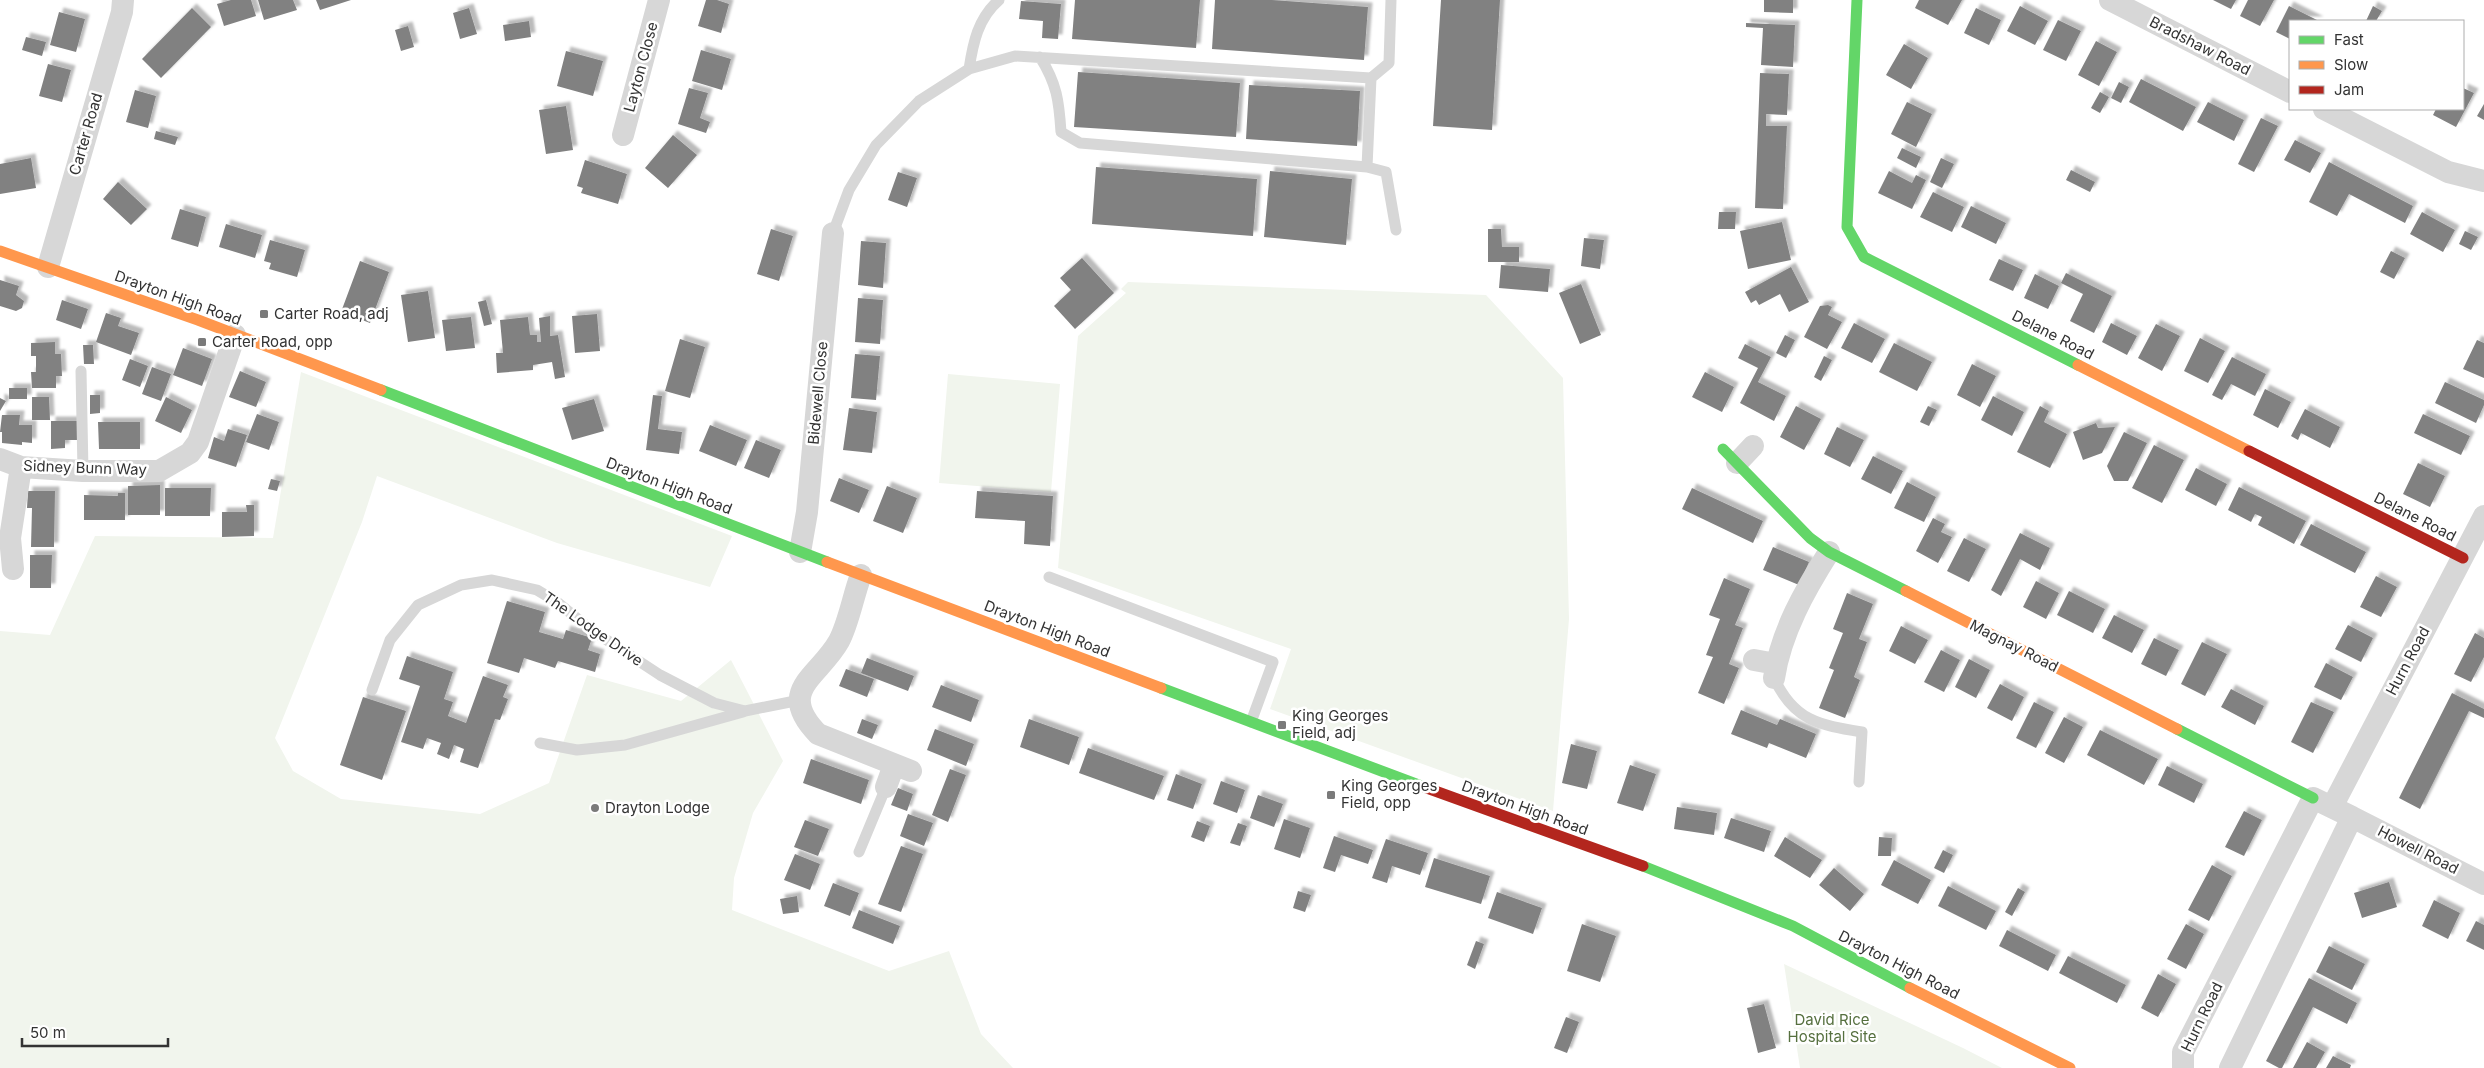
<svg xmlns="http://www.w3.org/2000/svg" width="2484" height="1068" font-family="Inter,sans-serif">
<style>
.green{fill:#f1f5ed}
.building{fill:#818181;filter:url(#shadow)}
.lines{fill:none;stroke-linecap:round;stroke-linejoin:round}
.lane{stroke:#d7d7d7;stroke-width:11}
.street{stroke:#d7d7d7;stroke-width:22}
.fast{stroke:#63d668;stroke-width:11}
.slow{stroke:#ff974d;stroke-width:11}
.jam{stroke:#b3261e;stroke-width:11}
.poi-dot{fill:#7a7a7a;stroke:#fff;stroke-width:2}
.labels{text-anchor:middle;stroke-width:5;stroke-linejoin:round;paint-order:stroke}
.street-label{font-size:15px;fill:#333;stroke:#fff}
.poi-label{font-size:15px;fill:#333;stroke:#fff;text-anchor:start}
.park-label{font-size:15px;fill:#56703f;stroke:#fff}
</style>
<defs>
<filter id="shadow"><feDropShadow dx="4.5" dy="-4.5" stdDeviation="1" flood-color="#0004"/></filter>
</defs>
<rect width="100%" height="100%" fill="#fff"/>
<path class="green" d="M1128,282L1486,295L1563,378L1569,619L1553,811L1270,709L1291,649L1058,568L1078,336L1126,293L1121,289Z
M301,372L732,536L710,587L557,543L377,476L362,522L275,738L293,771L341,799L480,814L549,783L587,675L681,701L731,660L783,761L753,813L734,878L732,910L889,971L949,951L981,1034L1013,1068H0V631L50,635L95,536L273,538Z
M948,374L1060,384L1051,492L939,483Z
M1784,964L1963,1048L2002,1068H1800Z"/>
<path class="building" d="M231,0H251L256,16L224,26L217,4Z
M258,0H293L297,10L264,20Z
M316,0H351L320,10Z
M706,0H717L729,4L721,33L698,26Z
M1075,0H1200L1196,48L1072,39Z
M1215,0H1272L1368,7L1364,60L1212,49Z
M1441,0H1500L1492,130L1433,126Z
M1764,0H1793V13L1764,12Z
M1919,0H1962L1948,25L1915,8Z
M2213,0H2236L2231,9Z
M2248,0H2274L2260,26L2240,16Z
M1021,1L1061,4L1058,39L1042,38L1043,21L1019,19Z
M2020,6L2048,21L2035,45L2007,31Z
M2289,6L2319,21H2290V39L2276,32Z
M2373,6L2382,11L2376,21H2366Z
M192,8L211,27L161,78L142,59Z
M469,8L477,34L460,39L453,13Z
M1976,8L2001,20L1989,45L1964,33Z
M59,12L85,19L76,52L50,45Z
M2058,20L2081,31L2066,61L2043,50Z
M529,21L531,37L505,41L503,25Z
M1746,23L1795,25L1793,67L1761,65L1763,28L1746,27Z
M408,26L414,47L401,51L395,30Z
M26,37L46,42L42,56L22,50Z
M2096,41L2117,52L2099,86L2078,75Z
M1904,44L1928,58L1911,89L1886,75Z
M701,50L731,59L722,90L692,81Z
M566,51L603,61L593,96L557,86Z
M48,64L71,70L62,102L39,96Z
M1078,72L1240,83L1236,137L1074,127Z
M1760,73L1789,74L1787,115L1766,114V126H1787L1783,209L1755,208Z
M2141,79L2196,107L2183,131L2129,102Z
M2119,82L2129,87L2121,103L2111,98Z
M1249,85L1360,91L1357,146L1246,139Z
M689,88L708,93L700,118L710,122L706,133L678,124Z
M2463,88L2474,93L2456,127L2433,115L2436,109H2463Z
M135,90L156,96L148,128L126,122Z
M2100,92L2109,97L2100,113L2091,108Z
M1907,102L1932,114L1916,147L1891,134Z
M2208,102L2244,120L2234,141L2197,122Z
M2484,104V120L2477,116Z
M566,106L573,150L546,154L539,110Z
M2261,118L2278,126L2254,172L2238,164Z
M156,131L178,137L175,145L154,139Z
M673,135L697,155L668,188L645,168Z
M2295,140L2321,153L2310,173L2284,160Z
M1902,148L1921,157L1916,168L1897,158Z
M31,158L36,188L0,194V164Z
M1941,158L1954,164L1942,188L1930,182Z
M585,160L627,174L618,204L581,193L583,188L577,186Z
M2329,162L2413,206L2405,223L2349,194L2337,216L2309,202Z
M1096,167L1257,179L1253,236L1092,224Z
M2071,170L2095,182L2090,192L2066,180Z
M1270,171L1352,179L1346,245L1264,237Z
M1889,171L1912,183L1916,175L1926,180L1912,209L1878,193Z
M898,172L917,178L907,207L888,200Z
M118,182L147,209L131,225L103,199Z
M1933,192L1964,207L1952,232L1920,217Z
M1971,206L2006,223L1996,244L1961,227Z
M180,209L206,217L198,247L171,239Z
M1719,212H1736L1735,229H1718Z
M2422,212L2455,230L2443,252L2410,234Z
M1782,222L1791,260L1748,269L1740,231Z
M226,224L262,235L255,258L219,247Z
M771,229L793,236L779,281L757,274Z
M1488,229H1501L1502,247H1519V262H1488Z
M2465,231L2478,237L2471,250L2459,244Z
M1584,238L1604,240L1600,269L1581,266Z
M270,240L305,250L297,277L269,269L271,263L264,261Z
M861,241L886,243L883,288L858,285Z
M2391,251L2405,258L2394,279L2380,272Z
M1082,258L1114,293L1075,329L1054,306L1071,290L1060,278Z
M1999,259L2023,270L2013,291L1989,280Z
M360,261L389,272L370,323L341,312Z
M1501,265L1550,269L1548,292L1499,288Z
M1791,267L1809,302L1789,312L1780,294L1759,305L1756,300L1751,303L1745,292Z
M2066,273L2112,296L2094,333L2070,321L2083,294L2061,283Z
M2035,274L2059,286L2048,309L2024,298Z
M0,280L19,286L16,295L24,301L22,308L16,311L0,306Z
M1581,284L1601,335L1580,344L1559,293Z
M428,291L435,338L408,342L401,295Z
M858,298L883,300L880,344L855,342Z
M62,300L88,309L81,329L56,320Z
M486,300L492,324L484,326L478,302Z
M1828,305L1832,307L1828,315L1842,322L1827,349L1804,337L1820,306Z
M106,313L121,318L118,326L139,333L131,355L96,342Z
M597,314L600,351L575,353L572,316Z
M550,316V336L558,335L565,377L555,379L552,362L533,365V370L497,373L496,353H503L500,320L528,317L530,335H537V342H541L539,318Z
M471,317L475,348L446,351L442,320Z
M1854,323L1885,339L1872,363L1841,348Z
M2111,323L2137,336L2127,355L2102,342Z
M2156,324L2180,336L2162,371L2138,358Z
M1785,335L1795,340L1786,358L1776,353Z
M2200,338L2225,351L2208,383L2184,371Z
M680,339L705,347L690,398L665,391Z
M2477,340L2484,343V378L2463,369Z
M55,342V354H61L62,376H56V388H32L31,372H36V356H31V343Z
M1894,343L1932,362L1917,391L1879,372Z
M1745,344L1771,357L1758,382L1786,396L1774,421L1740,403L1758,368L1738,358Z
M83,345H93L94,364H84Z
M183,348L212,359L202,386L173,375Z
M855,354L880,356L876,400L851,398Z
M1824,356L1832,360L1821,381L1814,377Z
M2232,357L2266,374L2255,396L2231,384L2222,400L2212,395Z
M130,359L148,366L140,387L122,380Z
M1972,364L1996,376L1980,407L1957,395Z
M152,367L171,374L161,401L142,394Z
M240,371L266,382L256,407L229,397Z
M1705,372L1734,387L1722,412L1692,397Z
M2445,382L2484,400V405L2476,423L2435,403Z
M9,388H27V399H9Z
M2265,389L2291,402L2278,428L2253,415Z
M90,395H100V413L90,414Z
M653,395L662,396L658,429L682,432L679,454L646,450Z
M1993,396L2024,412L2012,436L1981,420Z
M32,397H49L50,420H32Z
M166,397L192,410L181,433L155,421Z
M0,398L6,401L0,411Z
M594,399L604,431L572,440L562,408Z
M1796,406L1821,419L1804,450L1780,437Z
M1928,406L1937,410L1929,426L1920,422Z
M2040,406L2049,411L2044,422L2067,434L2050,468L2017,452Z
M849,408L877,412L872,453L843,450Z
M2305,409L2340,427L2330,448L2301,433L2298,440L2291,436Z
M257,414L279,422L269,450L246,442Z
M2423,414L2470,436L2461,455L2414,433Z
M2,415H20L19,425H32V443L22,442V445L2,443V432H0Z
M51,421H77L78,440H65V448L51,449Z
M98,422H140V449H99Z
M2096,423L2098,428L2115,427L2102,453L2083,460L2073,432Z
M710,425L747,440L736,466L699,451Z
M1837,427L1864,440L1850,467L1824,454Z
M228,429L247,435L236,467L208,458L214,437L224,441Z
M2124,432L2147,443L2128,481H2114L2107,466Z
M756,440L781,450L769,478L744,468Z
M2154,445L2184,460L2162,503L2132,488Z
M1873,456L1903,471L1891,494L1861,479Z
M2418,463L2445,476L2430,507L2403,494Z
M2196,468L2227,484L2216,506L2185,490Z
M839,478L869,490L859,513L830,501Z
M271,479L280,481L277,491L268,489Z
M1907,482L1936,497L1924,522L1894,508Z
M160,485V515H128V486Z
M887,486L917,498L903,533L873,521Z
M2239,487L2306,521L2294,544L2258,525L2262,517L2255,514L2251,522L2228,510Z
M165,488H211L210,516H165Z
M1692,488L1763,521L1753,543L1682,509Z
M28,491H55L54,547H31L32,508H27Z
M977,491L1053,496L1050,546L1024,544L1025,521L975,518Z
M118,493H125V520H84V495L118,496Z
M246,505H254V536L222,537V512H247Z
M1933,518L1945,524L1941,532L1952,537L1938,563L1916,551Z
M2311,524L2366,552L2355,573L2300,545Z
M2020,533L2050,548L2040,570L2020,559L2001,596L1991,590Z
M1964,538L1986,549L1969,582L1947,571Z
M1773,547L1809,562L1799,585L1763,570Z
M30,555H52L51,588H30Z
M2376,576L2397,587L2381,617L2360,607Z
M1724,578L1750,589L1735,625L1743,628L1729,664L1739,668L1724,704L1698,693L1713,657L1706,655L1720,619L1709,615Z
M2036,581L2059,593L2046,619L2023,607Z
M2069,591L2105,609L2093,633L2057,615Z
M1847,593L1873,604L1859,639L1867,642L1854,677L1860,680L1845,718L1819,708L1834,670L1829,668L1843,633L1833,629Z
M507,601L545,612L539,632L563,639L566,630L592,638L588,650L600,654L595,672L558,661L555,668L524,658L519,673L487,663Z
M2114,615L2144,630L2132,653L2102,638Z
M2348,625L2373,638L2361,662L2335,649Z
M1901,626L1928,640L1915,664L1889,651Z
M2475,633L2484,638V657L2471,682L2454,674Z
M2154,638L2179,650L2166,676L2141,664Z
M2202,642L2227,654L2205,696L2181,684Z
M1941,650L1960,660L1944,692L1924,682Z
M407,656L453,672L444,699L453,702L448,716L466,723L483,676L508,685L503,697L508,699L500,720L495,719L478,768L460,762L464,749L454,745L449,759L437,754L441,743L427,738L423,749L401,742L420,686L399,679Z
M867,658L914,676L908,691L861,673Z
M1969,659L1990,670L1976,698L1955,687Z
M2326,663L2353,677L2341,700L2314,687Z
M846,669L874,679L867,697L839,686Z
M2000,684L2024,697L2012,721L1987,708Z
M941,685L979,700L971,722L932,707Z
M2231,689L2264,706L2255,725L2221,707Z
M2452,693L2484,709V718L2469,711L2420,809L2399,798Z
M363,697L406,711L382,780L340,765Z
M2034,702L2054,712L2036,748L2016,738Z
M2311,702L2334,712L2313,753L2291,742Z
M1741,710L1777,725L1780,719L1816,734L1806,758L1769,743L1767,748L1731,734Z
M2064,717L2083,727L2064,763L2045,753Z
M862,719L878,725L872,739L857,733Z
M1029,719L1079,737L1069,765L1020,747Z
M935,729L974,744L966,766L927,750Z
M2100,730L2158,759L2144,785L2087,755Z
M1571,744L1597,751L1587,789L1562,783Z
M1088,748L1164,776L1154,800L1079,773Z
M811,759L869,780L861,804L803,783Z
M1630,765L1656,774L1643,811L1617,803Z
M2167,766L2203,784L2194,803L2158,785Z
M950,769L966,775L948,822L932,815Z
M1176,774L1202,784L1193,809L1167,800Z
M1221,781L1245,790L1237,813L1213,804Z
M898,788L913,794L907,811L891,805Z
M1258,795L1283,804L1274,827L1250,818Z
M1677,807L1717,813L1714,835L1674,829Z
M2244,811L2262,820L2244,856L2225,847Z
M908,814L933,823L924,846L900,836Z
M1731,818L1771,831L1764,852L1724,838Z
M1284,819L1310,828L1300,858L1274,849Z
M805,820L829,829L818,856L794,847Z
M1197,821L1210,826L1204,842L1191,837Z
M1238,823L1247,826L1240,846L1230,843Z
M1334,836L1373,850L1368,864L1341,855L1335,872L1323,868Z
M1785,837L1822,860L1810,878L1774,856Z
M1879,837L1892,838L1891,856H1878Z
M1386,839L1428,853L1420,875L1392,866L1387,883L1372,878Z
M901,846L923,854L901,912L878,904Z
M1943,850L1953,855L1944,873L1934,868Z
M795,854L820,864L810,890L784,880Z
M1434,858L1490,876L1481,904L1425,887Z
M1894,860L1931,880L1918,904L1881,885Z
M2212,865L2232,876L2209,921L2188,910Z
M1834,868L1864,894L1850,911L1819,885Z
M2389,882L2397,907L2362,918L2354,893Z
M833,883L859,893L850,916L824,906Z
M1948,886L1996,911L1986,930L1938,906Z
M2018,888L2025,892L2012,916L2005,912Z
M1298,891L1311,895L1305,912L1293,908Z
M1497,892L1542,908L1533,934L1488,918Z
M797,896L799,912L783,914L780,899Z
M2434,900L2460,913L2448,939L2422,926Z
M859,910L900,926L893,944L852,928Z
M2476,921L2484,925V950L2466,941Z
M1582,924L1616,936L1600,982L1567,971Z
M2186,924L2204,934L2186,969L2167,959Z
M2007,930L2056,955L2048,971L1999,946Z
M1476,941L1484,944L1475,969L1467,965Z
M2329,946L2365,964L2352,990L2316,972Z
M2068,956L2126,985L2117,1003L2059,973Z
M2158,974L2176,984L2158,1017L2141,1008Z
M2309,978L2357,1003L2347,1024L2313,1007L2282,1068H2279L2266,1061Z
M1764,1004L1776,1048L1758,1053L1747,1008Z
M1566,1017L1579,1022L1567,1053L1554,1048Z
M2307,1042L2325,1052L2316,1068H2293Z
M2333,1056L2351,1065L2350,1068H2326Z"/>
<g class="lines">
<path class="lane" d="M969,69C973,43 978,18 999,0
M1371,78L1389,63L1391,0
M1367,167L1386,172L1396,230
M833,233L849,190L876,145L919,101L969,69L1015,56L1371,78L1367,167L1080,143L1061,132C1059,101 1057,84 1040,57
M81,371L83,471
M1049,577L1273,662L1251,722
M1774,678C1794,721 1819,725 1862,732L1859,782
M372,690L390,640L418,605L461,585L492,580L537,590L557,602L590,629L660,675L714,703L745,711L800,700
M540,743L577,750L625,745L743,712
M859,852L886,787"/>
<path class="street" d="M2110,0L2290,92
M2324,109L2448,172L2484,181
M623,135L659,0
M48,267L122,12L123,0
M0,459L21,467L83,471H159L190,453L198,442L235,335
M1737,463L1753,446
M800,552L807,512L833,233
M13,569L10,538L21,467
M861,575C853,596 849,622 839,641C819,677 775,690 818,734L911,771
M1754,660L1776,664
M1774,678C1781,632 1805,590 1829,552
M886,787L894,765
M2332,807L2484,516
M2352,817L2484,884
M2183,1068V1052L2313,798L2352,817L2230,1068"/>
<path class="fast" d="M1857,0L1847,227L1864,257L2078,365
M381,390L827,562
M1723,449L1810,538L1829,552L1906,591
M1161,688L1424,787
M2177,729L2313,798
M1643,866L1793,926L1910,988"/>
<path class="slow" d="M0,251L198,320L381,390
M2078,365L2249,451
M827,562L1161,688
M1906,591L2177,729
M1910,988L2070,1068"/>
<path class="jam" d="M2249,451L2463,558
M1424,787L1643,866"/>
</g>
<g class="poi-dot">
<rect x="259" y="309" width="10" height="10" rx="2.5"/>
<rect x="197" y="337" width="10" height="10" rx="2.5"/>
<rect x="1277" y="720" width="10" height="10" rx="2.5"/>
<rect x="1326" y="790" width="10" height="10" rx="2.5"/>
<circle cx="595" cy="808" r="5"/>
</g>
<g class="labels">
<g class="street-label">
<text transform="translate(2200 46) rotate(27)" y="5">Bradshaw Road</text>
<text transform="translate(641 67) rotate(-75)" y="5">Layton Close</text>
<text transform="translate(86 134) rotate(-74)" y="5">Carter Road</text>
<text transform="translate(178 298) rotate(20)" y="5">Drayton High Road</text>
<text transform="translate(2053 335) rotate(27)" y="5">Delane Road</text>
<text transform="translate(818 393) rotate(-85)" y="5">Bidewell Close</text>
<text transform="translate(85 468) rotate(2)" y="5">Sidney Bunn Way</text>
<text transform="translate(669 486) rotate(21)" y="5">Drayton High Road</text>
<text transform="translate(2415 517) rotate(27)" y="5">Delane Road</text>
<text transform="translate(593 629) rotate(35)" y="5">The Lodge Drive</text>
<text transform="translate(1047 629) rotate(21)" y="5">Drayton High Road</text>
<text transform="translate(2014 646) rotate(27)" y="5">Magnay Road</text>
<text transform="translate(2408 661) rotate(-62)" y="5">Hurn Road</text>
<text transform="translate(1525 808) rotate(20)" y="5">Drayton High Road</text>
<text transform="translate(2418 850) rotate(27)" y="5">Howell Road</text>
<text transform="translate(1899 965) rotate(27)" y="5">Drayton High Road</text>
<text transform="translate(2202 1017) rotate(-64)" y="5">Hurn Road</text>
</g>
<g class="poi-label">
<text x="274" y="319">Carter Road, adj</text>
<text x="212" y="347">Carter Road, opp</text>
<text x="1292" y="721">King Georges<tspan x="1292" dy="17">Field, adj</tspan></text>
<text x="1341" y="791">King Georges<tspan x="1341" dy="17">Field, opp</tspan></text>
<text x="605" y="813">Drayton Lodge</text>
</g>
<g class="park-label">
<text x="1832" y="1025">David Rice<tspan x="1832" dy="17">Hospital Site</tspan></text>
</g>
</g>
<rect x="2289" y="20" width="175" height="90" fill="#ffffff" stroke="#adadad"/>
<rect x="2299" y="36" width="25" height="8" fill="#63d668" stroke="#adadad"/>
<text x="2334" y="45" font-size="15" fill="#333333">Fast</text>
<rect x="2299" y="61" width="25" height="8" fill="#ff974d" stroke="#adadad"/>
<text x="2334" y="70" font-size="15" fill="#333333">Slow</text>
<rect x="2299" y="86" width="25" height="8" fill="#b3261e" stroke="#adadad"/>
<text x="2334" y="95" font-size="15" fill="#333333">Jam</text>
<path d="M22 1038v8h146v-8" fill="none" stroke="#333333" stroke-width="2.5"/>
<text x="30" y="1038" font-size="15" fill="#333333" stroke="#ffffff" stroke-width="4" paint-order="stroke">50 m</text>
</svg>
